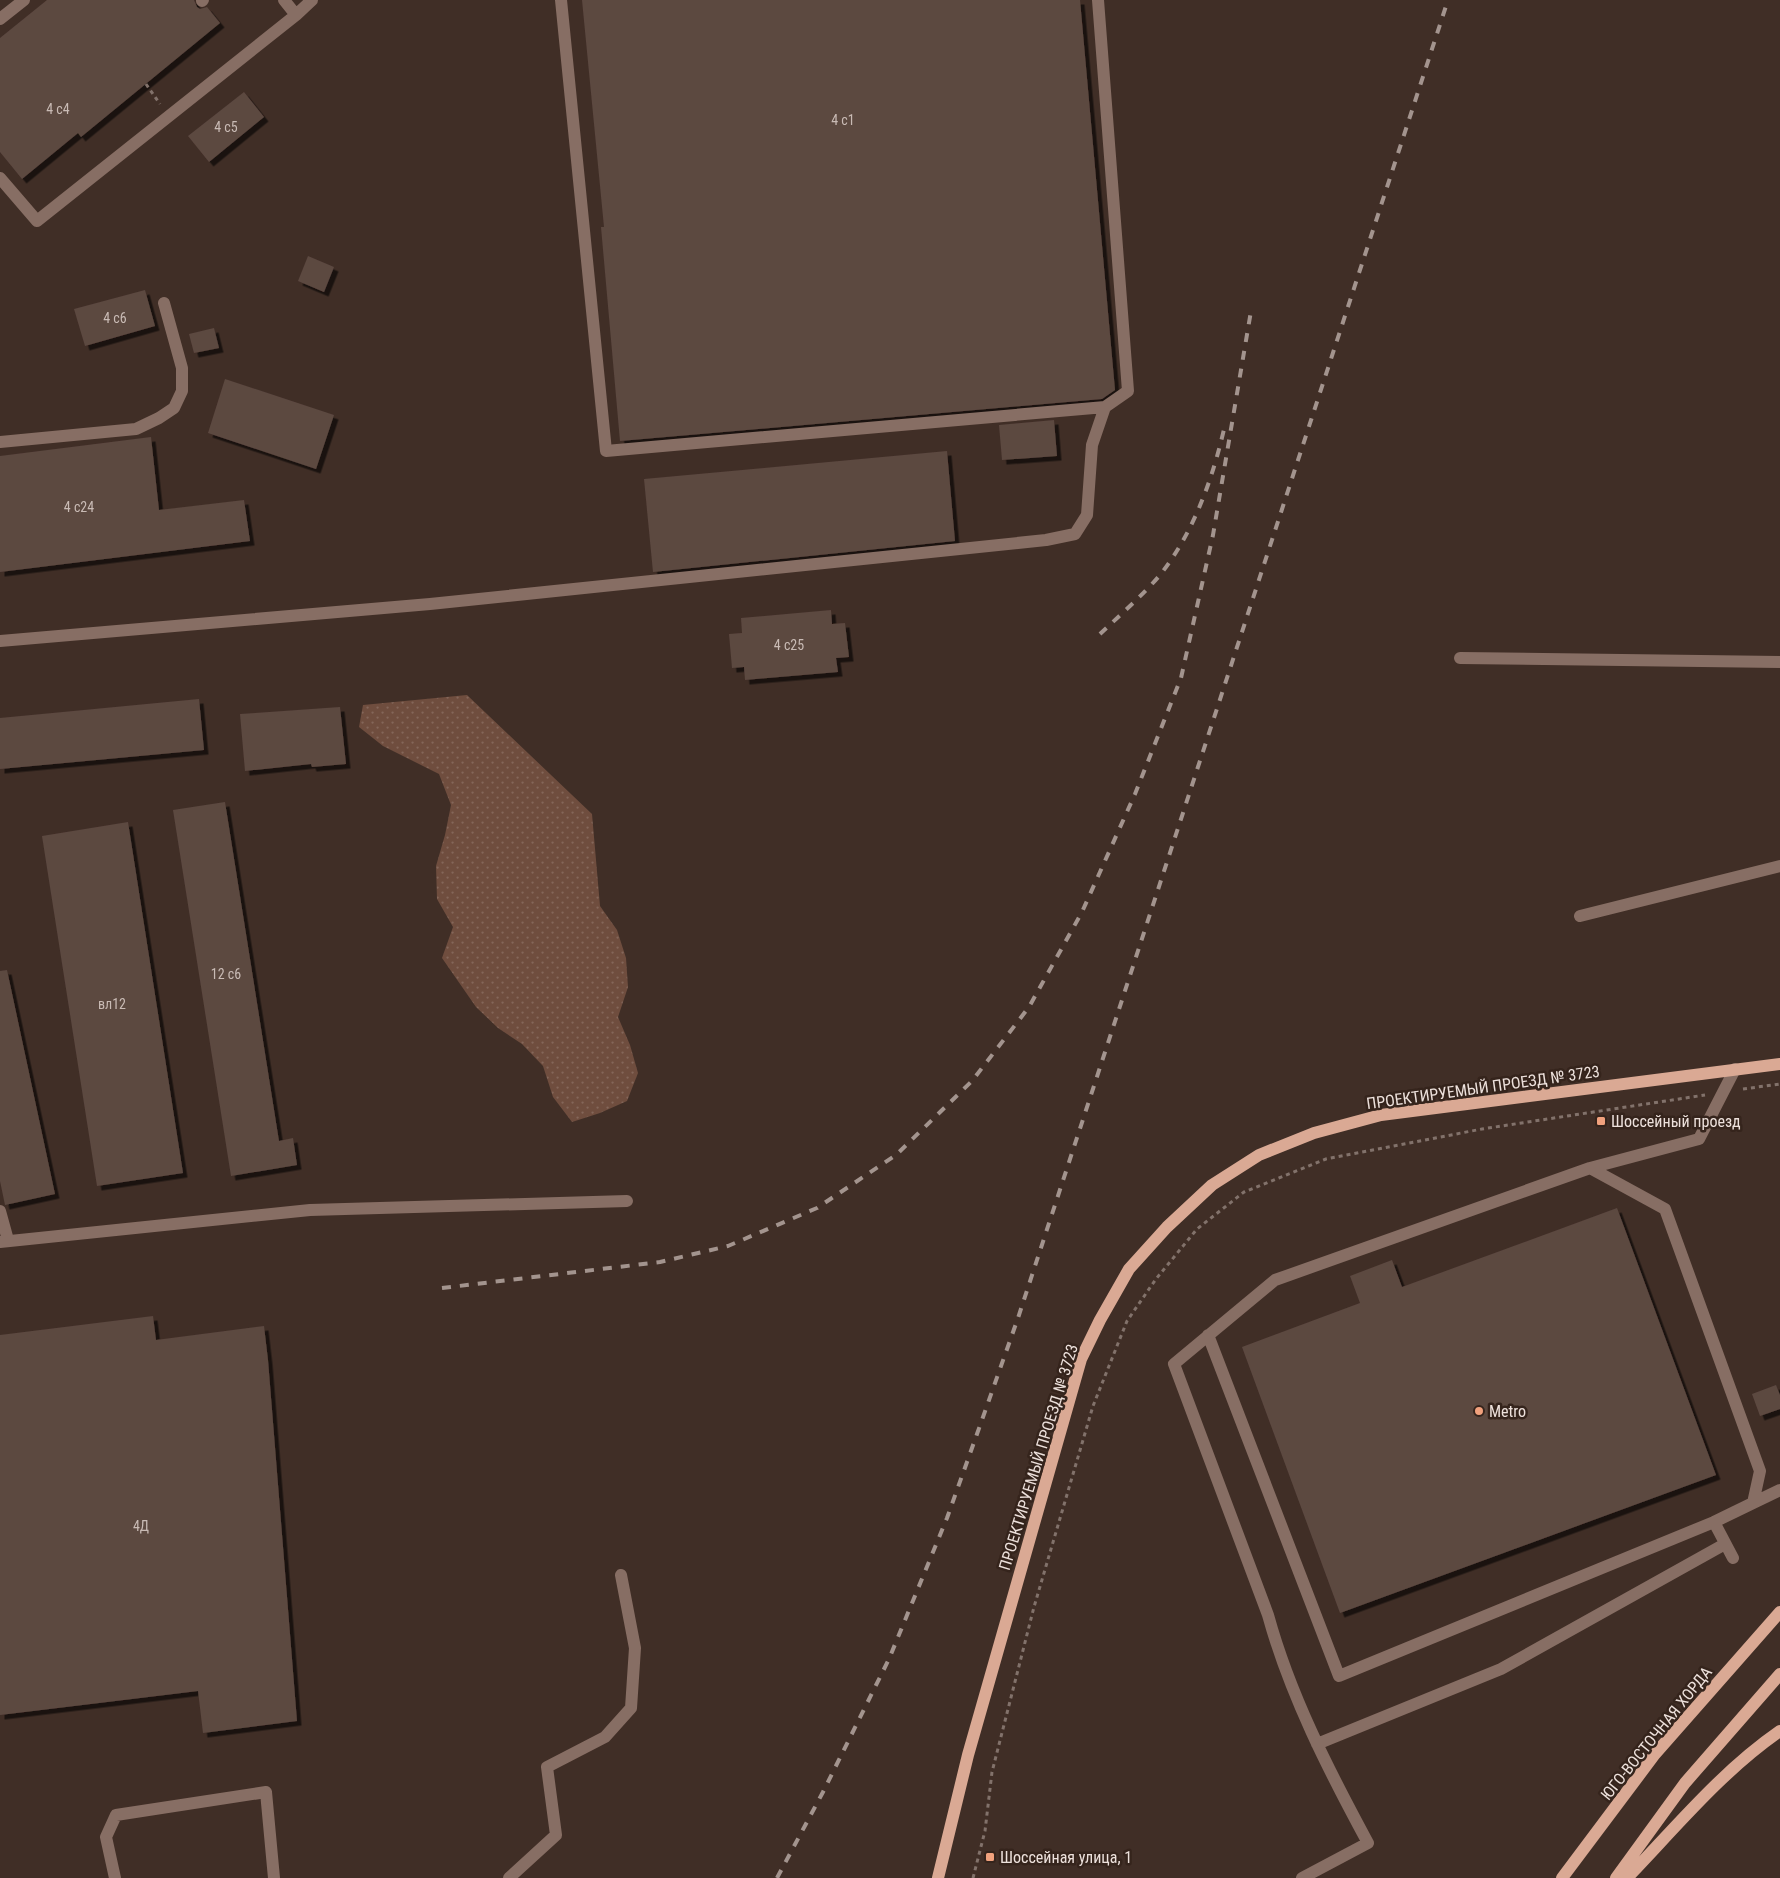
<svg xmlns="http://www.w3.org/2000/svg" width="1780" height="1878" font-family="'Roboto Condensed',sans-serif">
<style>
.grass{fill:url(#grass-dots)}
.building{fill:#5c4840;filter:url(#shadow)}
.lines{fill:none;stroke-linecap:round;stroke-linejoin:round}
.path{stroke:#82726b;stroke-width:3;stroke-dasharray:4 4;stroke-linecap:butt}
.minor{stroke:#876e64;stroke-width:12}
.major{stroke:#daa994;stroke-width:12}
.rail{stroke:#a3948e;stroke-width:4;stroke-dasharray:9 9;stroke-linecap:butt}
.poi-dot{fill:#f1a17d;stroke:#35241c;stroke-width:2}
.labels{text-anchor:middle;stroke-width:5;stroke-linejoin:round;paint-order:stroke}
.number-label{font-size:14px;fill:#c9bbb5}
.street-label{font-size:16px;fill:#ede1dc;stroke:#35241c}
.poi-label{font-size:16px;fill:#ede1dc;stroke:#35241c;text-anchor:start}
</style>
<defs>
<pattern id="grass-dots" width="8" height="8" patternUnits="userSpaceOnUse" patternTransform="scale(1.25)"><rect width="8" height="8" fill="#6f4d3e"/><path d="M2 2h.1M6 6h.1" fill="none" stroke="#846659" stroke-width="1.8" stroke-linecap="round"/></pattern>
<filter id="shadow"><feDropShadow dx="4.5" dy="4.5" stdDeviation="0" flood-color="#0009"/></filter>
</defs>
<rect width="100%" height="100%" fill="#402e26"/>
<path class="grass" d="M467,695L592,814L600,906L617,930L626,958L628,987L618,1017L630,1045L638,1073L627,1101L600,1113L572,1122L553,1097L543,1066L522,1044L498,1028L476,1007L442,958L453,927L437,899L436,866L445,835L451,805L439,774L383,746L359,727L363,705Z"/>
<path class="building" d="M47,0H194L197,7L200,9L207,7L220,23L81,137L78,133L22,179L0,152V38Z
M582,0H1080L1115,390L1102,399L620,441L601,227H604Z
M244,92L264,117L209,162L188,136Z
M308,256L334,267L324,292L298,281Z
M145,290L155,326L85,346L74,309Z
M214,328L219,348L194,353L189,334Z
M225,379L334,415L316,469L208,433Z
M1054,420L1057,456L1002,460L999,425Z
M151,437L159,510L244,500L250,541L0,572V456Z
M947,451L955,541L653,572L644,479Z
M831,610L832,624L845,623L849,657L836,658L838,672L745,680L744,667L732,668L729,634L742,633L741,618Z
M199,699L204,750L0,769V718Z
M340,707L346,764L312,767L311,764L245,771L240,714Z
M225,802L279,1141L293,1138L297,1165L231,1176L173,810Z
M128,822L183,1173L97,1186L42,836Z
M7,970L55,1194L5,1205L0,1181V971Z
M1617,1208L1716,1475L1340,1613L1242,1347L1360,1303L1350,1276L1392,1260L1402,1287Z
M153,1316L156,1340L264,1326L268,1360L297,1721L203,1733L198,1691L0,1715V1335Z
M1776,1385L1780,1395V1409L1760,1416L1752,1394Z"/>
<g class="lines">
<path class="path" d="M146,84L160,104
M1743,1089L1780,1084
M973,1878L985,1831L992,1772L1034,1607L1093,1406L1127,1321L1156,1279L1197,1229L1244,1192L1326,1159L1482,1129L1705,1095"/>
<path class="minor" d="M284,0L296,15
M561,0L606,451L1105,407
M202,1L203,0
M0,19L24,0
M0,178L37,221L296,15L312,0
M0,442L136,429L159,418L174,408L182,391V368L164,303
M0,641L430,604L1046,540L1075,534L1087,515L1092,445L1105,407L1128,391L1098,0
M1460,658L1780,662
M1580,916L1780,866
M1590,1168L1699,1139L1735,1069
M0,1211L8,1240
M0,1242L310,1210L627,1201
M1208,1335L1339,1676L1714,1522L1733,1558
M1714,1522L1753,1503
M1317,1744L1501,1669L1725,1544
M115,1878L106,1837L116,1815L266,1792L274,1878
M509,1878L556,1835L547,1767L605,1737L631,1708L635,1648L621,1575
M1302,1878L1368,1843C1329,1771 1290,1695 1268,1615L1174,1364L1275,1280L1590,1168L1665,1209L1760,1471L1753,1503L1780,1490"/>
<path class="major" d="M938,1878L968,1755L1081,1359L1100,1320L1129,1269L1167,1227L1212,1185L1259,1155L1314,1133L1381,1115L1780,1064
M1562,1878L1655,1754L1780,1612
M1616,1878L1685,1783L1780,1674
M1627,1878C1676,1827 1722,1771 1780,1731"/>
<path class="rail" d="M1100,634C1120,615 1143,595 1160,575C1194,532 1213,478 1225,425
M442,1288L660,1262L728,1246L817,1208L896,1155L972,1081L1029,1007L1082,912L1135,794L1181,678L1213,535L1251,311
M777,1878L823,1792L889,1659L947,1518L977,1434L1018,1318L1107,1046L1448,0"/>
</g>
<g class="poi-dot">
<rect x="1596" y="1116" width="10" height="10" rx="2.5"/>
<circle cx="1479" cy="1411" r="5"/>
<rect x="985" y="1852" width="10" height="10" rx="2.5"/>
</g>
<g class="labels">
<g class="number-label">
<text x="58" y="114">4 с4</text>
<text x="843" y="125">4 с1</text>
<text x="226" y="132">4 с5</text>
<text x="115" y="323">4 с6</text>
<text x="79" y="512">4 с24</text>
<text x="789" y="650">4 с25</text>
<text x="226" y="979">12 с6</text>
<text x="112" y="1009">вл12</text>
<text x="141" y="1531">4Д</text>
</g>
<g class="street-label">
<text transform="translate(1483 1087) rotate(-8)" y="6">ПРОЕКТИРУЕМЫЙ ПРОЕЗД № 3723</text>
<text transform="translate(1038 1457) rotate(-73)" y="6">ПРОЕКТИРУЕМЫЙ ПРОЕЗД № 3723</text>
<text transform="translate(1656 1733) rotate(-51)" y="6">ЮГО-ВОСТОЧНАЯ ХОРДА</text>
</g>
<g class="poi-label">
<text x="1611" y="1127">Шоссейный проезд</text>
<text x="1489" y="1417">Metro</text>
<text x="1000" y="1863">Шоссейная улица, 1</text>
</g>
</g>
</svg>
